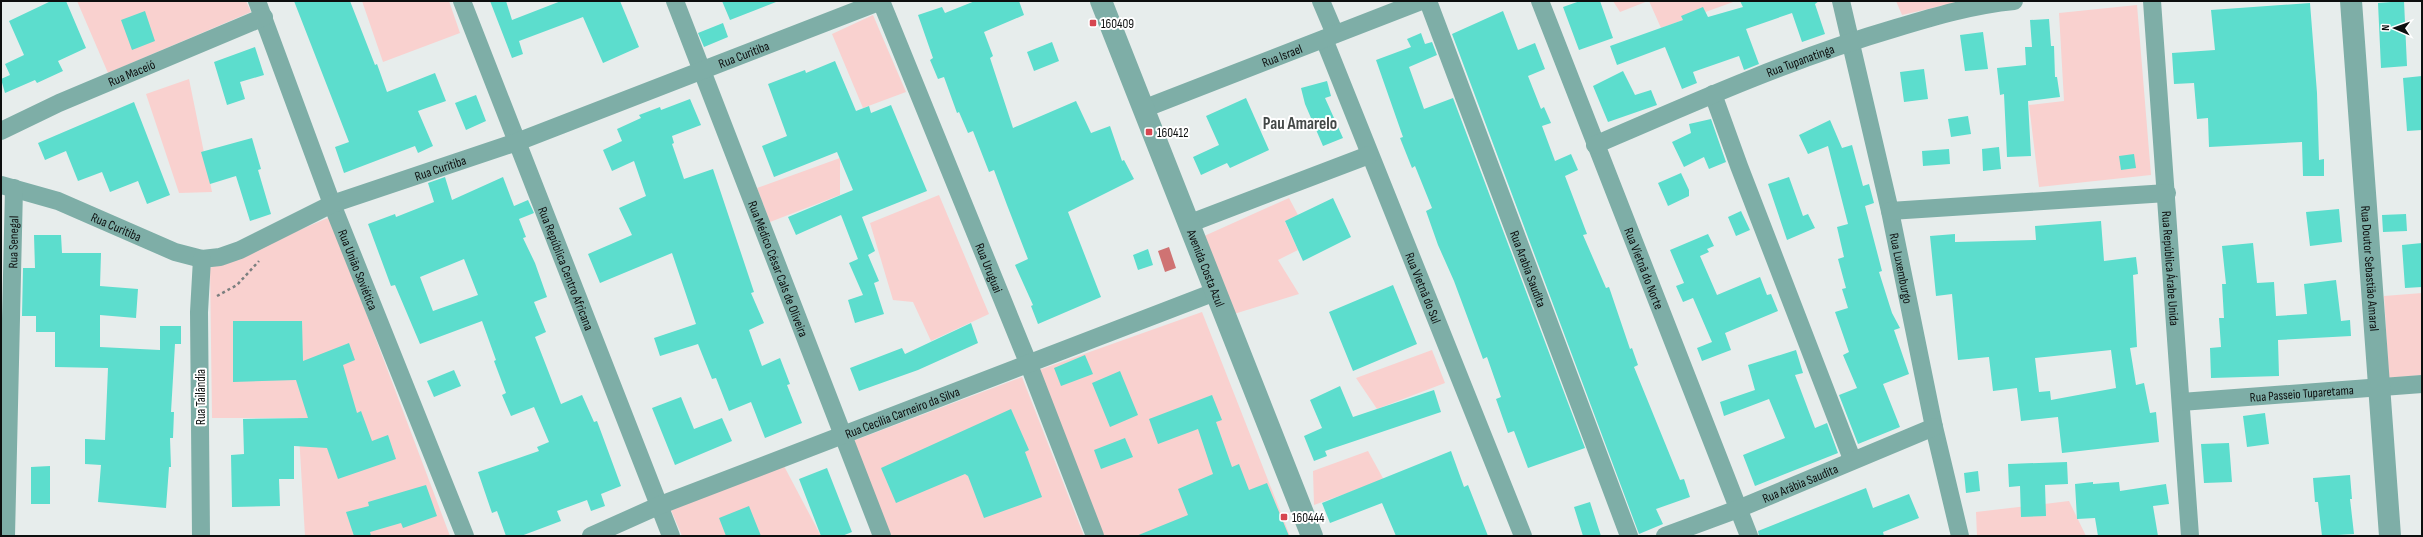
<svg xmlns="http://www.w3.org/2000/svg" width="2423" height="537" font-family="'Sofia Sans Condensed',sans-serif">
<style>
.green{fill:#f9d1cf}
.water{fill:#cf7373}
.building{fill:#5cddcd;fill-rule:evenodd}
.lines{fill:none;stroke-linecap:round;stroke-linejoin:round}
.path{stroke:#7b7f7f;stroke-width:2.5;stroke-dasharray:3 3;stroke-linecap:butt}
.minor{stroke:#7eaea7;stroke-width:18}
.tertiary{stroke:#7eaea7;stroke-width:22}
.poi-dot{fill:#d64650;stroke:#fff;stroke-width:1.5}
.labels{text-anchor:middle;stroke-width:4;stroke-linejoin:round;paint-order:stroke}
.poi-label{font-size:13px;fill:#0d0f0f;stroke:#fff;text-anchor:start}
.street-label{font-size:13px;fill:#0d0f0f;stroke:#fff}
.district-label{font-size:17px;font-weight:bold;fill:#434847;stroke:#fff}
</style>
<rect width="100%" height="100%" fill="#e7edec"/>
<path class="green" d="M77,1H246L251,12L108,73Z
M362,1H449L460,33L383,62Z
M1613,1H1648L1620,12Z
M1649,1H1736L1661,28Z
M1896,1H1959V2L1902,15Z
M2137,5L2151,175L2039,187L2029,105L2064,101L2059,13Z
M873,15L906,92L863,108L832,34Z
M189,79L212,192L179,193L146,94Z
M840,158V195L770,222L757,188Z
M939,195L989,314L931,341L913,302L893,300L870,223Z
M1289,198L1298,215L1285,222L1298,250L1278,260L1299,294L1234,314L1202,237Z
M330,217L450,536H305L298,418H212L210,268Z
M2422,293V375L2389,378L2384,296Z
M1202,312L1290,536H1103L1039,370Z
M1432,350L1445,383L1377,409L1356,378Z
M1022,377L1084,536H891L853,441Z
M1368,451L1384,480L1314,505L1313,471Z
M784,466L821,536H682L671,510Z
M2069,501L2086,536H1977L1976,512Z"/>
<path class="water" d="M1169,247L1176,268L1165,272L1158,251Z"/>
<path class="building" d="M51,1H66L86,48L58,61L63,71L37,83L35,80L5,93L1,79L10,75L5,64L24,55L9,21Z
M294,1H350L375,65L377,64L387,92L435,73L446,101L418,111L433,146L418,153L415,146L344,173L335,147L349,142Z
M490,1H506L512,20L561,1H620L639,47L603,63L583,17L519,41L523,54L512,58Z
M722,1H776V2L730,20Z
M975,1H1019L1024,15L984,32L993,56L990,58L1013,128L1076,101L1091,133L1110,126L1122,161L1124,160L1134,179L1068,212L1101,297L1038,324L1031,306L1033,305L1015,265L1028,259L1007,205L994,170L989,172L973,131L968,133L959,112L957,113L944,77L938,79L930,60L933,58L918,15L942,7L945,13Z
M1580,1H1600L1613,38L1579,50L1563,7Z
M1740,1H1819L1815,4L1825,34L1802,42L1792,13L1746,29L1759,64L1744,70L1739,56L1693,72L1697,83L1682,89L1665,47L1617,65L1610,46L1683,20L1681,16L1703,7L1708,17L1743,7Z
M2404,1L2407,66L2381,68L2378,3Z
M2310,3L2317,93L2319,160L2324,159V176H2303L2302,142L2209,147L2208,118L2197,119L2194,83L2174,84L2172,53L2215,50L2211,10Z
M145,11L155,41L132,50L121,20Z
M1503,11L1518,50L1535,43L1545,69L1528,76L1541,109L1544,107L1551,123L1542,126L1555,161L1571,154L1578,170L1565,176L1587,234L1583,235L1606,288L1609,287L1630,349L1632,348L1638,365L1634,367L1680,480L1684,479L1690,497L1656,509L1663,524L1639,534L1452,34Z
M2049,19L2051,46H2054L2055,77H2057L2060,97L2028,101L2031,156L2007,157L2004,94L2000,95L1997,68L2026,65L2025,47H2032L2030,20Z
M723,23L728,37L704,47L698,33Z
M1983,32L1988,69L1965,71L1960,35Z
M1421,33L1425,44L1432,42L1437,55L1409,67L1424,109L1453,98L1585,448L1528,468L1514,431L1508,433L1496,399L1501,397L1487,357L1483,359L1454,281L1438,245L1426,211L1432,208L1415,166L1412,168L1400,138L1403,137L1376,60L1411,47L1407,39Z
M1052,42L1059,61L1034,71L1027,52Z
M255,47L264,75L240,82L245,99L227,105L214,62Z
M835,61L856,111L869,106L871,113L891,105L927,191L862,217L875,251L868,255L879,281L874,283L884,314L855,323L848,300L863,295L849,263L858,259L841,215L796,235L788,217L853,190L837,152L774,177L762,146L787,136L768,84L805,70L806,73Z
M1924,69L1928,99L1904,102L1900,72Z
M1623,71L1635,95L1651,90L1657,105L1608,122L1593,86Z
M2422,76V130L2407,131L2403,78Z
M1327,81L1331,96L1325,98L1343,138L1323,146L1305,104L1301,88Z
M476,95L486,121L466,130L455,103Z
M1246,98L1269,150L1230,168L1227,163L1201,175L1193,157L1219,145L1206,116Z
M690,99L701,125L672,136L674,143L672,144L684,179L713,169L754,292L751,293L764,323L749,330L762,366L780,358L790,384L787,385L802,423L765,438L751,402L729,411L716,378L712,379L698,344L660,356L654,338L696,324L672,253L600,283L588,254L632,235L619,208L646,196L634,161L612,171L603,150L622,141L617,129L641,118L639,115L660,107L661,110Z
M134,102L170,195L147,204L138,181L110,192L102,172L78,181L66,151L45,160L38,143Z
M1968,116L1971,134L1951,137L1948,119Z
M1711,119L1726,162L1709,169L1704,157L1684,167L1672,142L1691,133L1689,124Z
M1830,120L1842,148L1852,145L1863,186L1869,184L1874,203L1865,206L1882,271L1879,272L1892,313L1900,328L1894,330L1909,374L1883,384L1900,427L1858,444L1839,395L1857,388L1843,355L1849,352L1835,312L1848,308L1842,289L1846,288L1838,259L1844,257L1837,227L1848,224L1828,146L1808,154L1799,135Z
M252,138L261,169L258,170L271,214L250,221L236,176L210,184L201,152Z
M1999,147L2001,169L1983,171L1982,149Z
M1949,149L1950,164L1923,166L1922,151Z
M2134,154L2136,168L2121,170L2119,156Z
M1681,173L1689,190V196L1668,206L1658,183Z
M445,177L452,200L503,177L514,206L528,200L534,213L519,219L526,237L523,238L535,263L547,297L534,302L546,332L535,337L561,404L582,395L594,422L597,421L621,486L601,494L605,506L591,511L587,500L557,511L561,521L521,536H506L497,511L492,513L478,472L539,451L537,447L549,442L534,407L511,416L502,395L506,393L494,361L496,360L482,321L420,344L395,285L391,286L368,224L395,214L396,217L434,202L428,183ZM464,259L478,295L433,311L420,277Z
M1789,177L1803,216L1808,214L1815,228L1787,240L1768,184Z
M1333,198L1351,237L1303,261L1285,221Z
M2339,209L2342,242L2310,246L2306,212Z
M1741,211L1750,230L1736,236L1728,217Z
M2406,214L2407,231L2383,232L2382,215Z
M2101,221L2104,261L2136,257L2138,274L2133,275L2137,347L2130,348L2136,385L2144,383L2150,413L2156,412L2159,442L2062,453L2058,417L2021,421L2017,388L1993,391L1989,357L1958,360L1952,294L1936,296L1930,236L1955,234V242L2036,240L2035,226ZM2111,350L2116,388L2051,400L2050,391L2039,392L2035,358Z
M1708,234L1714,246L1707,249L1709,252L1700,256L1717,295L1760,277L1767,295L1771,294L1778,311L1725,333L1731,350L1702,361L1697,348L1712,342L1693,298L1683,302L1676,286L1684,283L1670,250Z
M34,235H61L62,253H101L100,286L138,289L136,318L100,315V347L160,350V326H181V344H175L171,412H174L173,438H170L171,467H169L166,508L98,502L101,465L85,464V439L105,440L108,368L55,367V332H36V316H22L23,268H35Z
M2253,243L2257,283L2274,282L2276,316L2307,314L2304,284L2336,280L2341,321L2350,320L2351,336L2278,340L2279,376L2211,378L2210,348L2221,347L2219,318H2224L2222,284H2226L2222,246Z
M2422,243V287L2405,288L2402,245Z
M1148,249L1153,265L1138,270L1133,255Z
M1393,285L1417,344L1353,371L1329,312Z
M233,321H302L303,361L349,343L355,360L343,365L357,413L361,411L372,441L388,435L396,459L338,479L327,448L294,446V479H279L280,506L232,507L231,455L244,454L243,419L308,418L296,380L233,382Z
M971,323L978,343L918,370L859,391L850,368L902,348L905,354Z
M1796,350L1803,373L1795,375L1815,428L1827,423L1838,453L1755,486L1743,455L1785,438L1769,399L1724,416L1720,402L1755,390L1748,365Z
M1085,355L1093,374L1061,386L1054,368Z
M454,370L461,386L434,397L427,381Z
M1120,371L1138,415L1110,427L1092,383Z
M1340,386L1353,417L1434,390L1441,412L1325,451L1327,456L1314,461L1304,436L1322,428L1310,400Z
M1212,395L1222,420L1216,422L1232,467L1239,464L1249,490L1267,483L1289,536H1136L1188,515L1178,489L1213,474L1198,429L1158,444L1149,419Z
M681,397L694,429L722,418L732,441L675,465L652,408Z
M1011,409L1029,450L1025,452L1042,497L984,518L968,476L965,474L896,503L881,468Z
M2265,413L2269,444L2247,447L2243,416Z
M1125,438L1133,457L1101,469L1094,450Z
M2229,443L2232,482L2204,483L2201,444Z
M1451,451L1464,487L1468,485L1488,536H1396L1382,503L1330,523L1322,503Z
M2067,462L2068,484L2045,485L2046,516L2021,517L2020,486L2009,487L2008,464Z
M50,466V504H31V467Z
M827,468L852,532L842,536H821L799,479Z
M1978,471L1980,491L1966,493L1964,473Z
M2350,475L2352,499H2350L2354,534L2322,536L2318,502H2315L2313,478Z
M2093,482V484L2119,482L2120,491L2166,484L2169,504L2153,506L2158,536H2098L2095,518L2077,519L2075,484Z
M426,485L437,516L403,528L401,523L370,532L371,536H354L346,512L369,506L368,502Z
M1866,488L1873,508L1909,494L1919,518L1883,532L1884,536H1759L1758,531Z
M1590,502L1601,536H1583L1574,507Z
M749,506L761,536H726L719,518Z"/>
<g class="lines">
<path class="path" d="M217,296L237,285L259,261"/>
<g class="minor">
<path id="s1" d="M257,1L332,204L465,536"/>
<path id="s2" d="M462,1L671,536"/>
<path id="s3" d="M675,1L882,536"/>
<path id="s4" d="M881,1L1029,365L1095,536"/>
<path d="M1321,1L1335,34"/>
<path id="s5" d="M1428,1L1629,536"/>
<path id="s6" d="M1540,1L1749,536"/>
<path id="s7" d="M1841,1L1890,211L1934,427L1960,536"/>
<path id="s8" d="M2152,1L2190,536"/>
<path id="s9" d="M1324,39L1523,536"/>
<path d="M1713,94L1739,166L1852,459"/>
<path id="s10" d="M1143,109L1421,1"/>
<path id="s11" d="M1,131L59,103L264,17"/>
<path id="s12" d="M1595,145C1694,102 1793,58 1896,28C1936,16 1973,5 2014,1"/>
<path id="s13" d="M1,185L58,201L175,252L202,259L220,257L240,250L332,204L517,142L881,1"/>
<path d="M1890,211L2167,193"/>
<path d="M1188,224L1369,155"/>
<path id="s14" d="M2181,402L2422,384"/>
<path id="s15" d="M6,536L14,188"/>
<path d="M201,536L199,312L202,259"/>
<path id="s16" d="M591,536L658,506L1215,292"/>
<path id="s17" d="M1665,536L1738,509L1934,427"/>
</g>
<g class="tertiary">
<path id="s18" d="M1101,1L1312,536"/>
<path id="s19" d="M2351,1L2390,536"/>
</g>
</g>
<g class="poi-dot">
<rect x="1089" y="19" width="8" height="8" rx="2"/>
<rect x="1145" y="128" width="8" height="8" rx="2"/>
<rect x="1280" y="513" width="8" height="8" rx="2"/>
</g>
<g class="labels">
<g class="poi-label">
<text x="1101" y="28">160409</text>
<text x="1157" y="137">160412</text>
<text x="1292" y="522">160444</text>
</g>
<g class="street-label">
<text dy="5" stroke="none"><textPath href="#s13" startOffset="795">Rua Curitiba</textPath></text>
<text dy="5" stroke="none"><textPath href="#s10" startOffset="149">Rua Israel</textPath></text>
<text dy="5" stroke="none"><textPath href="#s12" startOffset="222">Rua Tupanatinga</textPath></text>
<text dy="5" stroke="none"><textPath href="#s11" startOffset="143">Rua Maceió</textPath></text>
<text dy="5" stroke="none"><textPath href="#s13" startOffset="471">Rua Curitiba</textPath></text>
<text dy="5" stroke="none"><textPath href="#s13" startOffset="123">Rua Curitiba</textPath></text>
<text dy="5" stroke="none"><textPath href="#s15" startOffset="294">Rua Senegal</textPath></text>
<text dy="5" stroke="none"><textPath href="#s4" startOffset="288">Rua Uruguai</textPath></text>
<text dy="5" stroke="none"><textPath href="#s5" startOffset="286">Rua Arabia Saudita</textPath></text>
<text dy="5" stroke="none"><textPath href="#s7" startOffset="274">Rua Luxemburgo</textPath></text>
<text dy="5" stroke="none"><textPath href="#s8" startOffset="268">Rua República Árabe Unida</textPath></text>
<text dy="5" stroke="none"><textPath href="#s19" startOffset="268">Rua Doutor Sebastião Amaral</textPath></text>
<text dy="5" stroke="none"><textPath href="#s2" startOffset="287">Rua República Centro Africana</textPath></text>
<text dy="5" stroke="none"><textPath href="#s3" startOffset="287">Rua Médico César Cals de Oliveira</textPath></text>
<text dy="5" stroke="none"><textPath href="#s18" startOffset="287">Avenida Costa Azul</textPath></text>
<text dy="5" stroke="none"><textPath href="#s6" startOffset="287">Rua Vietnã do Norte</textPath></text>
<text dy="5" stroke="none"><textPath href="#s1" startOffset="287">Rua União Soviética</textPath></text>
<text dy="5" stroke="none"><textPath href="#s9" startOffset="268">Rua Vietnã do Sul</textPath></text>
<text dy="5" stroke="none"><textPath href="#s14" startOffset="121">Rua Passeio Tuparetama</textPath></text>
<text transform="translate(200 397) rotate(-90)" y="5">Rua Tailândia</text>
<text dy="5" stroke="none"><textPath href="#s16" startOffset="335">Rua Cecília Carneiro da Silva</textPath></text>
<text dy="5" stroke="none"><textPath href="#s17" startOffset="145">Rua Arábia Saudita</textPath></text>
</g>
<g class="district-label">
<text x="1300" y="129">Pau Amarelo</text>
</g>
</g>
<rect width="2423" height="537" fill="none" stroke="#0d0f0f" stroke-width="4"/>
<g transform="translate(2395 28) rotate(272)" stroke="#ffffff" stroke-width="3" paint-order="stroke">
<path d="M0-3L7 15L0 10L-7 15Z" fill="#0d0f0f"/>
<text y="-6" font-size="11" font-weight="bold" text-anchor="middle" fill="#0d0f0f">N</text>
</g>
</svg>
